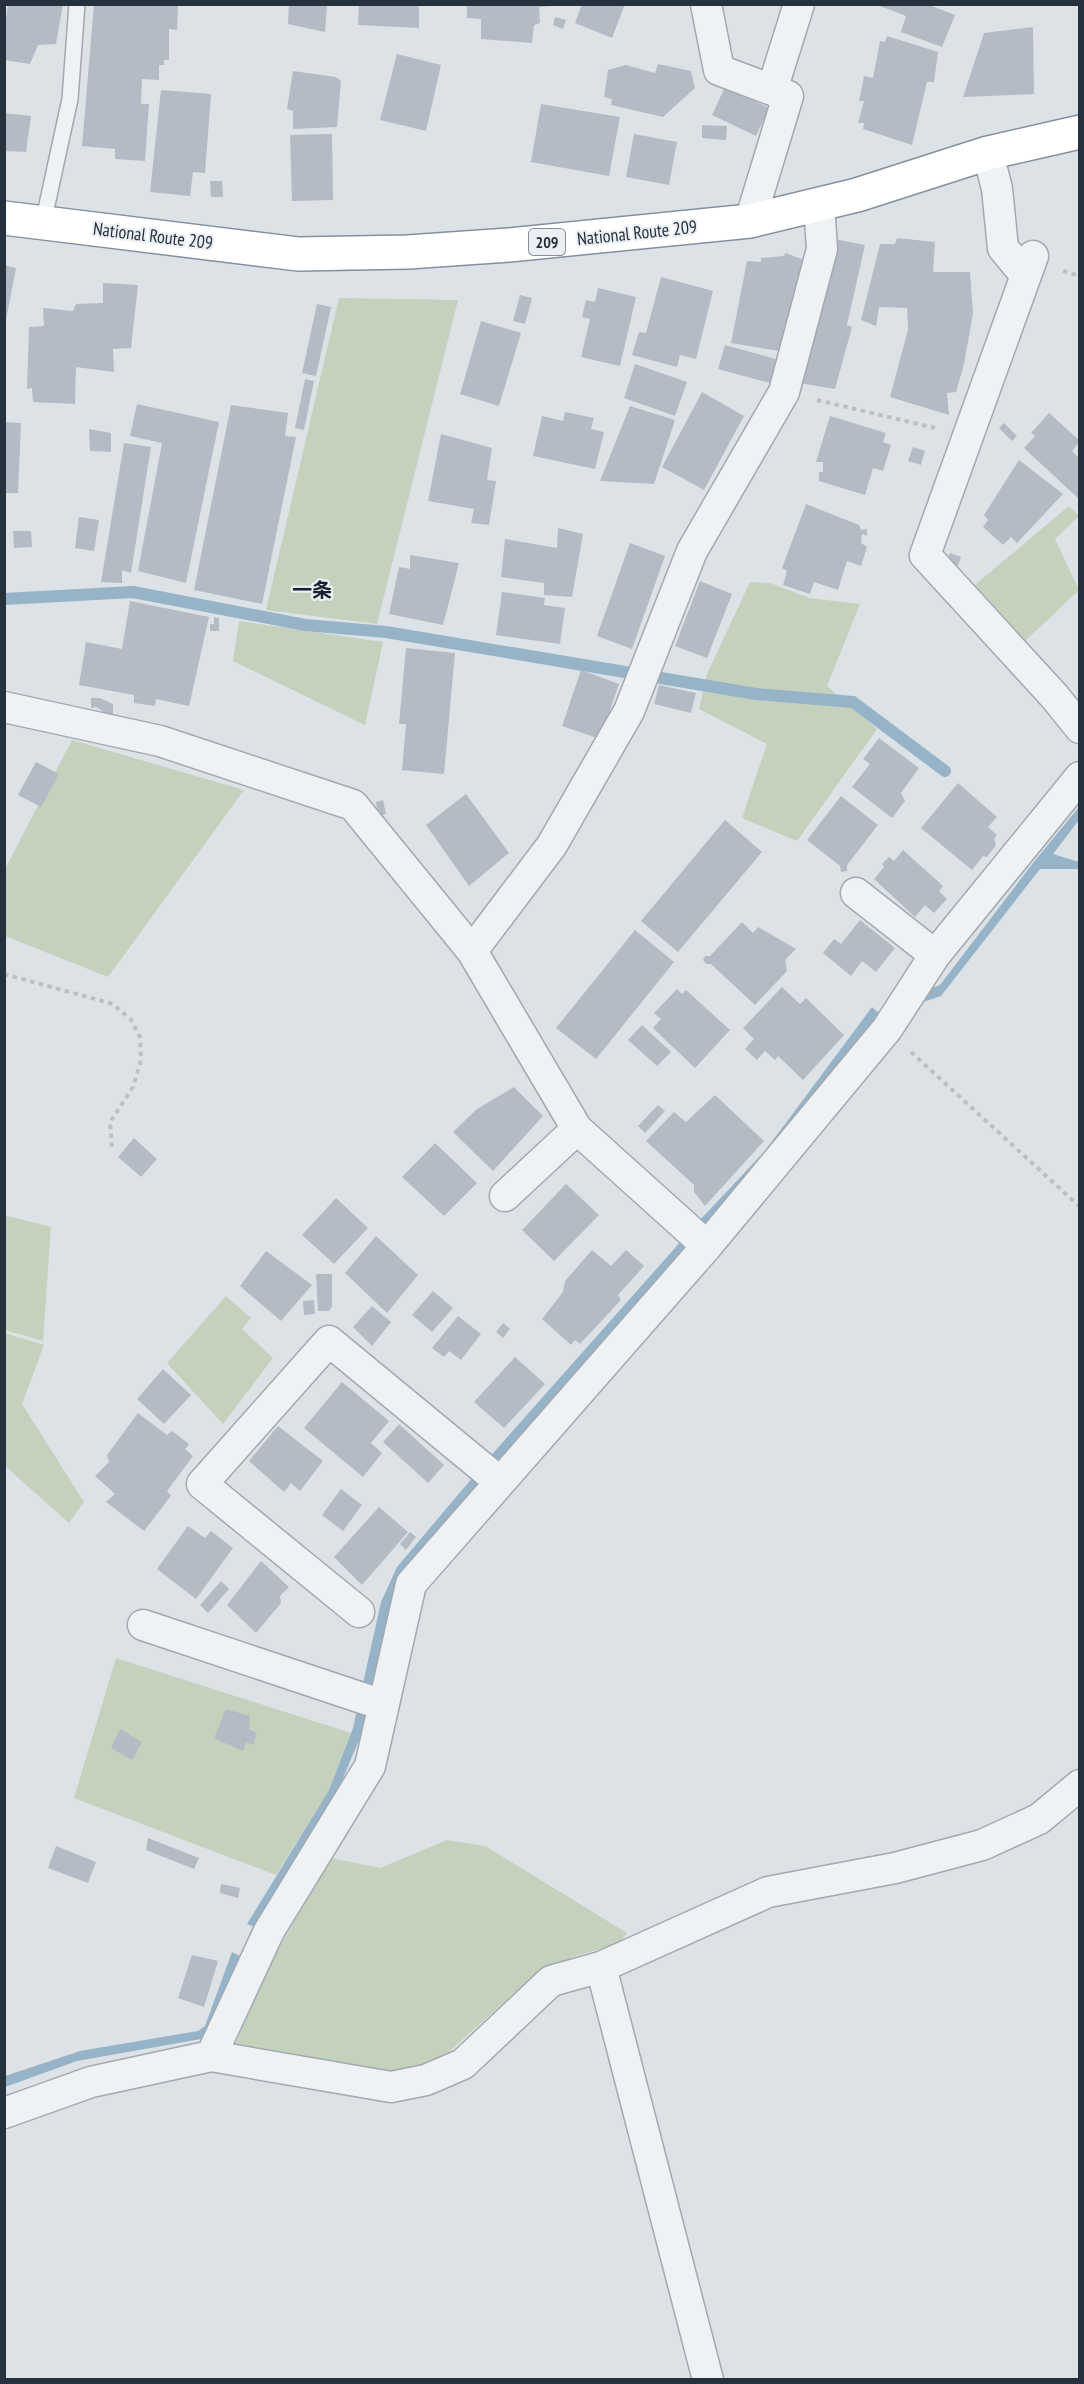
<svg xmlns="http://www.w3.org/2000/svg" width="1084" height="2384" font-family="'PT Sans Narrow','Noto Sans JP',sans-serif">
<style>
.green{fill:#c4d1bd}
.water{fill:#96b3c8}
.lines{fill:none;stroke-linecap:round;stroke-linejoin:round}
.stream{stroke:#96b3c8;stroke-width:12}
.building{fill:#b4bbc4}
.service-casing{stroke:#a2a9b1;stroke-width:18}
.minor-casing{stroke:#a2a9b1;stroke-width:33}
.trunk-casing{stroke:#84909e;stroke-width:36}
.path{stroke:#bbc0c5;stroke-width:4;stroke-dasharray:4.5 4.5;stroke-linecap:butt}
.service{stroke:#eff2f5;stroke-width:15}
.minor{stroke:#eff2f5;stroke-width:30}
.trunk{stroke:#fff;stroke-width:33}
.labels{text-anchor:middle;stroke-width:4.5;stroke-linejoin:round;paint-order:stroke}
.shield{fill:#ecf0f5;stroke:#616a75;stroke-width:1.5}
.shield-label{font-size:16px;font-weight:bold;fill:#26313e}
.street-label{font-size:18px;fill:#26313e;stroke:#ecf0f5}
.neighbourhood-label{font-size:20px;font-weight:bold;fill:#18222e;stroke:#ecf0f5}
</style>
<rect width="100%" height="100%" fill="#dde2e7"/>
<path class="green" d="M339,298L458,300L377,624L266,610Z
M1069,506L1079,516L1055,539L1079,590L1020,646L969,590Z
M750,582L770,583L809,598L860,604L827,686L877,729L797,841L742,818L767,744L699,709L707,674Z
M239,621L383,642L365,725L233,661Z
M72,740L244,790L108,977L5,936L4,871Z
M4,1215L51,1227L43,1341L5,1330Z
M226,1296L251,1318L242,1329L273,1358L223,1424L167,1363Z
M5,1333L44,1345L22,1404L84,1502L69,1523L5,1466Z
M116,1658L351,1733L329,1790L276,1875L74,1798Z
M447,1840L485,1846L627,1933L618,1944L572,1957L529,1980L453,2048L424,2069L398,2073L235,2045L267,1969L331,1858L380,1868Z"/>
<path class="water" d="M1079,807V820L1053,854L1079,862V869H1040L941,996L920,1003L927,990L940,985L1033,863Z
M872,1007L881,1015L712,1225L585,1362L473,1490L401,1584L392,1606L362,1733L341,1783L255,1927L247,1924L329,1790L353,1728L381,1602L397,1567L495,1451L698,1222L765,1151Z
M232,1952L240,1956L208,2035L201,2039L77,2061L5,2087V2076L80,2051L198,2031L205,2026Z"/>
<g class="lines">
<path class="stream" d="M4,599L133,592L305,625L386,632L756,694L853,702L945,771"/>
</g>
<path class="building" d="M8,4H63L56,44L38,45L30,64L4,60V31Z
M94,4H178L177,30L169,29V60H164V65H159V80L142,79L141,104H149L145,161L115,159V149L82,146Z
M289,4H327L325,32L288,24Z
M359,4H419V28L358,25Z
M582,4H625L612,38L575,23Z
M881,4H927L955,15L942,47L901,32L906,16L880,6Z
M467,5H551V6L539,7L540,23L534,25L532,43L481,39V19L467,18Z
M555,17L566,20L563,29L553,25Z
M1033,27L1034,94L963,97L984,33Z
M887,36L938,52L934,82H927L912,145L863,129L864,123H858L864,101H859L864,76L873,78L880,41L885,42Z
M397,54L441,65L426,131L380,120Z
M658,64L691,71L695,88L663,117L611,105L612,99L604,97L608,70L626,65L655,73Z
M293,71L336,77L341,81L337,127L293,129V111L287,109Z
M725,87L769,108L756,136L712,115Z
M161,90L211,94L205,173L193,172L190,196L150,192Z
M541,104L620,117L609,176L531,162Z
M4,113L31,116L26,152L4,151Z
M702,125L727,126L726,140L702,138Z
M332,134L333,200L292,201L290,135Z
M634,134L677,142L669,185L626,177Z
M210,181H222L223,197H211Z
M897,238L935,242L933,272H970L973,313L964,364L956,392L947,393L949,415L890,397L908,330L907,308L879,307L876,326L861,320L880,244H895Z
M834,239L865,245L847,325L852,327L835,389L799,383Z
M786,253L806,261L779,351L731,343L747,261L761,262V258L783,256Z
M4,265L16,268L6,320H4Z
M661,277L713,291L696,359L680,355L677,367L632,355L639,332L646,333Z
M103,283L138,285L131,348L113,349L114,372L76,367L75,404L33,402L32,388L27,389L29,327L44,326L43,308L73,311L76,304L103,303Z
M598,288L636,297L620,366L581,357L590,319L582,317L586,300L595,302Z
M520,295L532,298L525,324L513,321Z
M317,304L331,307L316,376L302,373Z
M481,321L521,333L499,406L460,394Z
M725,345L776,359L770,383L718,369Z
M635,364L687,382L675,416L624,398Z
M305,379L314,381L304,430L295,428Z
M702,392L744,416L704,490L662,467Z
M137,404L219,422L186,583L138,571L162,443L130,436Z
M231,405L288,413L285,436L296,437L262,604L194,590Z
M630,406L675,420L654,484L600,481Z
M565,412L594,418L591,429L604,432L595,469L533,456L542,416L563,421Z
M1049,413L1080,441L1072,451L1080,459V500L1024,448L1035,436L1031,433Z
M830,416L886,433L883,442L891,445L883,471L873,468L865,495L819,481V472H823V462H816Z
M4,422L21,423L18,493H4Z
M1004,423L1017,436L1012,441L999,428Z
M89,429L111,433V452L90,451Z
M441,434L492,448L487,480L496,481L489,525L471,523L474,509L428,501Z
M124,443L151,447L131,573L122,570V583L101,582Z
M913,447L925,451L921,465L908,461Z
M1019,460L1063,494L1017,543L1011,537L1003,545L983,527L988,520L984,515Z
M806,504L859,525L861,530L867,529V536L862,534L861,543L867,547L861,566L847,561L838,590L814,582L810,594L783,585L787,571L782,568Z
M79,517L99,520L94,551L75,548Z
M558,528L583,534L572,597L544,595V583L501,577L505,539L557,548Z
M13,531H31L32,547L14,548Z
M630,543L665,556L632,649L597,636Z
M950,553L961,557L957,568L946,563Z
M410,555L459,563L443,625L389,614L399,567L410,569Z
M700,581L732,594L707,658L675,646Z
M502,592L545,598L544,605L565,608L560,644L496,635Z
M130,601L209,617L189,706L156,699L155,706L134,703V695L79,685L86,642L122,649Z
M214,617L219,618V631H210V624H214Z
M406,648L455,653L444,774L402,770L406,724H399Z
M581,670L619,684L600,739L562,726Z
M659,685L696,693L691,713L654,704Z
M91,698H100L113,704V714H107L96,707L91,708Z
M879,738L919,768L901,793L905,801L892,818L852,787L870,764L863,759Z
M36,762L59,774L41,807L18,795Z
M958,783L997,817L988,827L997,835L994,839L996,845L987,857L983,856L972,870L921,828Z
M466,794L509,853L469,886L426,825Z
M841,796L878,825L847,865V871L841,872L840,866L807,840Z
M383,800L386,814L378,816L376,802Z
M725,820L762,852L678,952L641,921Z
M903,850L943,886L939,891L947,899L934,913L925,905L915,917L874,879L884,867L882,864L889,857L894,861Z
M860,920L895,948L876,972L862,961L851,976L823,953L834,939L841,944Z
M742,922L753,933L758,927L796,949L785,960L787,971L755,1005L711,964H706L703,960L705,956H710Z
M635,930L674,962L596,1059L556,1028Z
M782,987L800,1004L806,998L844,1035L803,1080L778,1056L775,1060L765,1051L757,1060L745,1049L754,1039L743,1028Z
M677,989L682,994L686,990L730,1030L695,1068L653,1028L661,1019L654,1013Z
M642,1025L671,1052L657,1066L628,1040Z
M514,1087L543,1116L493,1171L453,1132L477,1109Z
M715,1095L764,1141L705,1206L694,1192V1185L646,1141L674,1112L686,1122Z
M658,1105L665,1111L645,1133L638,1126Z
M134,1138L157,1159L141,1177L118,1157Z
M435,1143L477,1183L444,1216L402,1177Z
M566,1184L599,1215L554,1261L522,1230Z
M336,1198L368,1228L334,1264L302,1235Z
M376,1236L418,1275L387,1313L345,1273Z
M592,1250L611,1266L626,1250L644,1266L618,1295L621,1300L580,1344L575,1340L571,1345L542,1319L563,1292L565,1281Z
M266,1251L312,1285L281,1321L240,1286Z
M316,1274H332V1306L329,1311H318Z
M433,1291L453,1308L432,1332L412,1315Z
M314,1300L315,1314L304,1315L303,1301Z
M372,1306L391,1322L372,1346L353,1327Z
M458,1316L481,1334L461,1360L449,1351L444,1357L432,1348Z
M503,1323L510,1329L503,1338L496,1332Z
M515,1357L545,1384L504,1428L474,1402Z
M163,1369L191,1395L164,1424L137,1399Z
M342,1382L389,1421L371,1443L382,1453L363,1477L304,1428Z
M138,1413L167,1435L172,1431L189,1444L185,1449L193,1456L167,1491L171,1496L144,1531L106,1502L115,1494L95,1476L109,1462L107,1455Z
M399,1424L444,1465L428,1483L383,1442Z
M278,1426L323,1461L300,1491L291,1483L284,1492L249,1461Z
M341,1489L362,1505L343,1531L322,1515Z
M379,1507L408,1532L362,1585L334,1557Z
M188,1526L205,1538L211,1531L233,1548L196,1599L157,1569Z
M410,1532L416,1537L406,1550L400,1544Z
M261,1561L289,1587L280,1596L281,1603L256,1633L227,1605Z
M221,1581L229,1589L208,1613L200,1605Z
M226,1709L250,1716L249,1729L257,1733L253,1745L246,1742L243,1751L214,1738Z
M120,1729L142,1742L132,1760L111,1748Z
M148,1838L199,1858L194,1869L146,1850Z
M56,1846L96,1862L88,1883L48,1868Z
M221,1884L240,1888L238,1898L220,1893Z
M192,1955L218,1961L204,2007L178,1998Z"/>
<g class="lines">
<g class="service-casing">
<path id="service" d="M43,223L70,99L77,4"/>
</g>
<g class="minor-casing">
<path id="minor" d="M706,4L719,70L772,90
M988,153L997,189L1003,248L1026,276
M750,221L788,96L772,90L799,4
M1033,256L925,555L1055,697L1080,728
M4,707L160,741L353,805L472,951L577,1129L707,1246
M856,893L935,955
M472,951L552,845L629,711L692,551L784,392L822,249L819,204
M505,1196L577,1129
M359,1612L202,1484L329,1341L500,1482
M143,1625L383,1705
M601,1967L708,2380
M211,2056L269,1931L370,1766L411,1584L707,1246L887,1029L935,955L1080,777
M4,2113L91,2082L211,2056L391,2087L426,2080L463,2064L551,1981L601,1967L768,1892L895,1868L982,1845L1039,1819L1080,1785"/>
</g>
<g class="trunk-casing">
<path id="trunk" d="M4,218L298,254L408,252L509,245L750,221L857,195L988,153L1080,132"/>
</g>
<path class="path" d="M1063,271L1080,276
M817,400L935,428
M4,974L113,1004L131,1020L140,1037L141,1060L133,1087L110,1122L112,1149
M911,1052L1080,1207"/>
<use href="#service" class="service"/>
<use href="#minor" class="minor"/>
<use href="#trunk" class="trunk"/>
</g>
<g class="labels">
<rect class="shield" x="529" y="229" width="36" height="26" rx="4.5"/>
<g class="shield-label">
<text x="547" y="248">209</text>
</g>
<g class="street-label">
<text transform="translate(637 233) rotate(-6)" y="6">National Route 209</text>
<text transform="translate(153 236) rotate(7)" y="6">National Route 209</text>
</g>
<g class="neighbourhood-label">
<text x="312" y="597">一条</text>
</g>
</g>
<rect width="1084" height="2384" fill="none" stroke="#26313e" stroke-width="12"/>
</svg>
